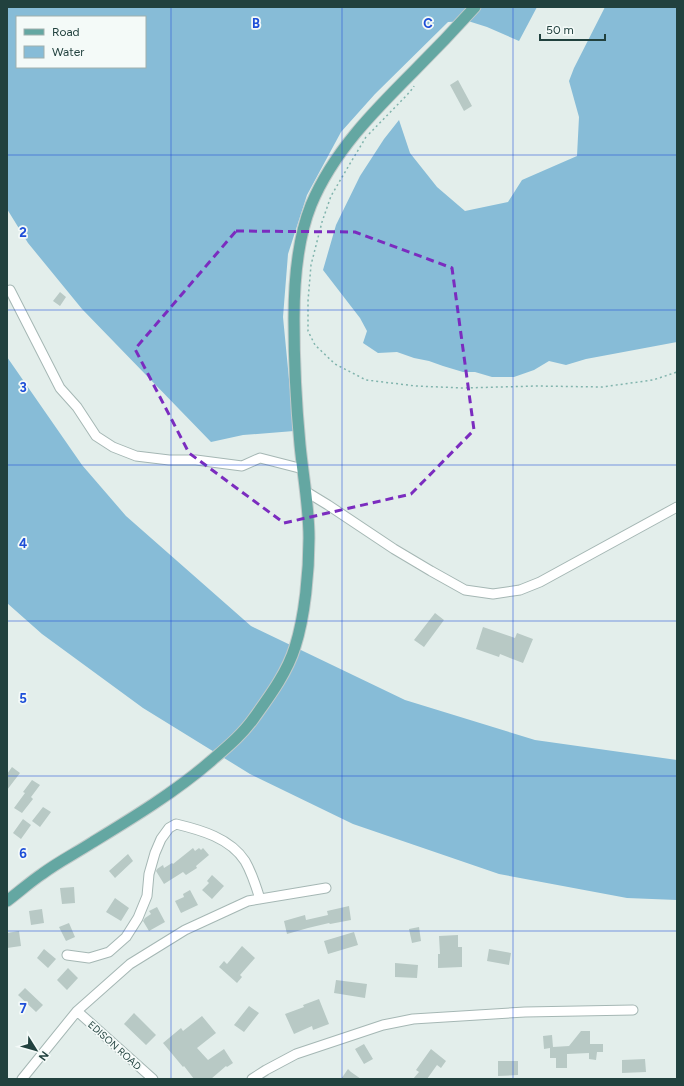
<svg xmlns="http://www.w3.org/2000/svg" width="684" height="1086" font-family="Figtree,sans-serif">
<style>
.water{fill:#87bcd7;fill-rule:evenodd}
.building{fill:#b8c9c5}
.lines{fill:none;stroke-linecap:round;stroke-linejoin:round}
.minor-casing{stroke:#a5b7b4;stroke-width:11}
.major-casing{stroke:#c1cac9;stroke-width:13}
.path{stroke:#81b4ad;stroke-width:1.5;stroke-dasharray:2 3;stroke-linecap:butt}
.minor{stroke:#fff;stroke-width:9}
.major{stroke:#64a7a2;stroke-width:11}
.marked{fill:none;stroke:#7b2cbf;stroke-width:3;stroke-dasharray:8 5;stroke-linejoin:round}
.grid{fill:none;stroke:#1d4ed8;stroke-width:1;stroke-opacity:0.55}
.labels{text-anchor:middle;stroke-width:3.5;stroke-linejoin:round;paint-order:stroke}
.street-label{font-size:10px;fill:#21413e;stroke:#f4faf8}
.grid-label{font-size:13px;text-anchor:middle;font-weight:bold;fill:#1d4ed8;stroke:#f4faf8;stroke-width:3.5;stroke-linejoin:round;paint-order:stroke}
</style>
<rect width="100%" height="100%" fill="#e3eeeb"/>
<path class="water" d="M7,7H537L519,41L487,27L468,21L448,22L375,94L341,132L307,195L288,254L283,317L294,431L243,435L211,442L82,309L28,243L7,209ZM17,17H145V67H17Z
M605,7H677V342L586,359L566,365L549,361L534,370L514,377H492L475,372H463L443,366L429,361L414,358L397,352L378,353L363,343L367,331L360,318L323,270L336,225L360,176L384,139L399,120L410,153L437,187L465,211L508,202L522,180L577,156L579,117L569,81L574,68Z
M7,357L82,465L126,516L251,626L405,700L535,740L677,760V900L627,898L499,874L353,824L250,774L143,708L42,634L7,603Z"/>
<path class="building" d="M458,80L472,106L464,111L450,85Z
M60,292L66,297L60,306L53,301Z
M435,613L444,620L424,647L414,640Z
M483,627L515,638L517,633L533,639L523,663L500,654L499,657L476,649Z
M12,767L20,773L7,790V774Z
M32,780L40,785L31,797L33,799L22,813L14,808L25,793L23,792Z
M43,807L51,812L40,827L32,821Z
M23,819L31,825L21,839L13,833Z
M193,848L195,851L199,848L201,850L203,848L209,855L196,866L197,868L186,875L183,872L164,884L156,871L157,869L163,865L164,868L172,863L173,864Z
M128,854L133,861L115,878L109,871Z
M212,875L224,886L212,899L202,890L209,883L207,881Z
M74,887L75,903L62,904L60,888Z
M190,890L198,905L181,913L175,901L184,897L183,894Z
M115,898L129,908L121,921L106,912Z
M349,906L351,920L330,924L329,923L308,928L287,934L284,921L305,915L306,920L328,915L327,911Z
M157,907L165,922L149,931L143,921L145,918L151,914L149,911Z
M42,909L44,923L31,925L29,911Z
M69,923L75,937L66,941L59,927Z
M419,927L421,941L412,943L409,929Z
M19,931L21,946L7,948V933Z
M354,932L358,945L328,954L324,941Z
M458,935V947H462V967L438,968V954H440L439,936Z
M242,946L255,958L240,975L242,977L237,983L219,967L224,961L227,964Z
M44,949L56,959L48,968L37,958Z
M489,949L511,953L509,965L487,961Z
M395,963L418,965L417,978L395,977Z
M68,968L78,978L67,990L57,980Z
M336,980L367,984L365,998L334,993Z
M25,988L43,1005L36,1012L18,995Z
M319,999L329,1024L313,1030L312,1026L294,1034L285,1014L304,1007L303,1005Z
M249,1006L259,1013L244,1032L234,1025Z
M134,1013L156,1035L146,1045L124,1024Z
M202,1016L216,1033L197,1048L208,1060L224,1049L233,1063L227,1067L226,1066L211,1079H194L184,1066L183,1067L163,1043L181,1028L183,1031Z
M581,1031H590V1044H603V1052H597L596,1060L589,1059V1053L567,1054V1068H556V1058H550V1048L544,1049L543,1036L552,1035L553,1047L569,1046Z
M364,1044L373,1059L364,1064L355,1049Z
M431,1049L446,1061L441,1068L437,1065L427,1079H413L419,1072L416,1070Z
M645,1059L646,1072L622,1073V1060Z
M498,1061H518V1075L498,1076Z
M348,1069L351,1072L361,1079H341Z"/>
<g class="lines">
<g class="minor-casing">
<path id="minor" d="M10,290L60,388L77,407L96,436L113,447L136,456L169,460H196L242,466L260,458L303,469
M305,491L328,505L394,549L431,571L465,590L493,594L520,590L540,582L677,507
M67,955L89,958L109,952L126,937L138,918L147,896L149,874L155,853L161,839L169,828L176,824C201,830 230,838 245,861C252,873 256,886 260,899
M77,1011L153,1079
M22,1079L77,1011L130,964L185,930L248,901L326,888
M252,1079L266,1070L296,1054L383,1025L413,1019L525,1012L633,1010"/>
</g>
<g class="major-casing">
<path id="major" d="M7,901C19,892 30,882 42,874C58,862 76,853 93,842C134,817 175,792 211,761C226,748 242,735 254,718C269,697 287,673 295,647C305,616 309,571 309,538C309,507 303,476 300,445C296,403 294,361 294,319C294,282 297,240 311,205C333,152 374,111 414,71C435,50 455,29 475,7"/>
</g>
<path class="path" d="M369,134L407,95L413,88L414,86
M366,137L348,167L331,196L322,222L311,265L308,301V331L315,345L335,364L366,380L416,386L463,388L537,386L602,387L653,380L677,372"/>
<use href="#minor" class="minor"/>
<use href="#major" class="major"/>
</g>
<path class="marked" d="M236,231L355,232L452,268L474,430L411,494L284,523L189,453L135,349Z"/>
<path class="grid" d="M171,7V1079M342,7V1079M513,7V1079M7,155H677M7,310H677M7,465H677M7,621H677M7,776H677M7,931H677"/>
<g class="labels">
<g class="street-label">
<text transform="translate(115 1045) rotate(42)" y="4">EDISON ROAD</text>
</g>
</g>
<g class="grid-label">
<text x="256" y="28">B</text>
<text x="428" y="28">C</text>
<text x="23" y="237">2</text>
<text x="23" y="392">3</text>
<text x="23" y="548">4</text>
<text x="23" y="703">5</text>
<text x="23" y="858">6</text>
<text x="23" y="1013">7</text>
</g>
<rect width="684" height="1086" fill="none" stroke="#21413e" stroke-width="16"/>
<rect x="16" y="16" width="130" height="52" fill="#f4faf8" stroke="#a0b0ae"/>
<rect x="24" y="29" width="20" height="6" fill="#64a7a2" stroke="#a0b0ae"/>
<text x="52" y="36" font-size="12" fill="#21413e">Road</text>
<rect x="24" y="46" width="20" height="12" fill="#87bcd7" stroke="#a0b0ae"/>
<text x="52" y="56" font-size="12" fill="#21413e">Water</text>
<g transform="translate(36 1050) rotate(127)" stroke="#f4faf8" stroke-width="3" paint-order="stroke">
<path d="M0-3L7 15L0 10L-7 15Z" fill="#21413e"/>
<text y="-6" font-size="11" font-weight="bold" text-anchor="middle" fill="#21413e">N</text>
</g>
<path d="M540 34v6h65v-6" fill="none" stroke="#21413e" stroke-width="2"/>
<text x="546" y="34" font-size="12" fill="#21413e" stroke="#f4faf8" stroke-width="3" paint-order="stroke">50 m</text>
</svg>
